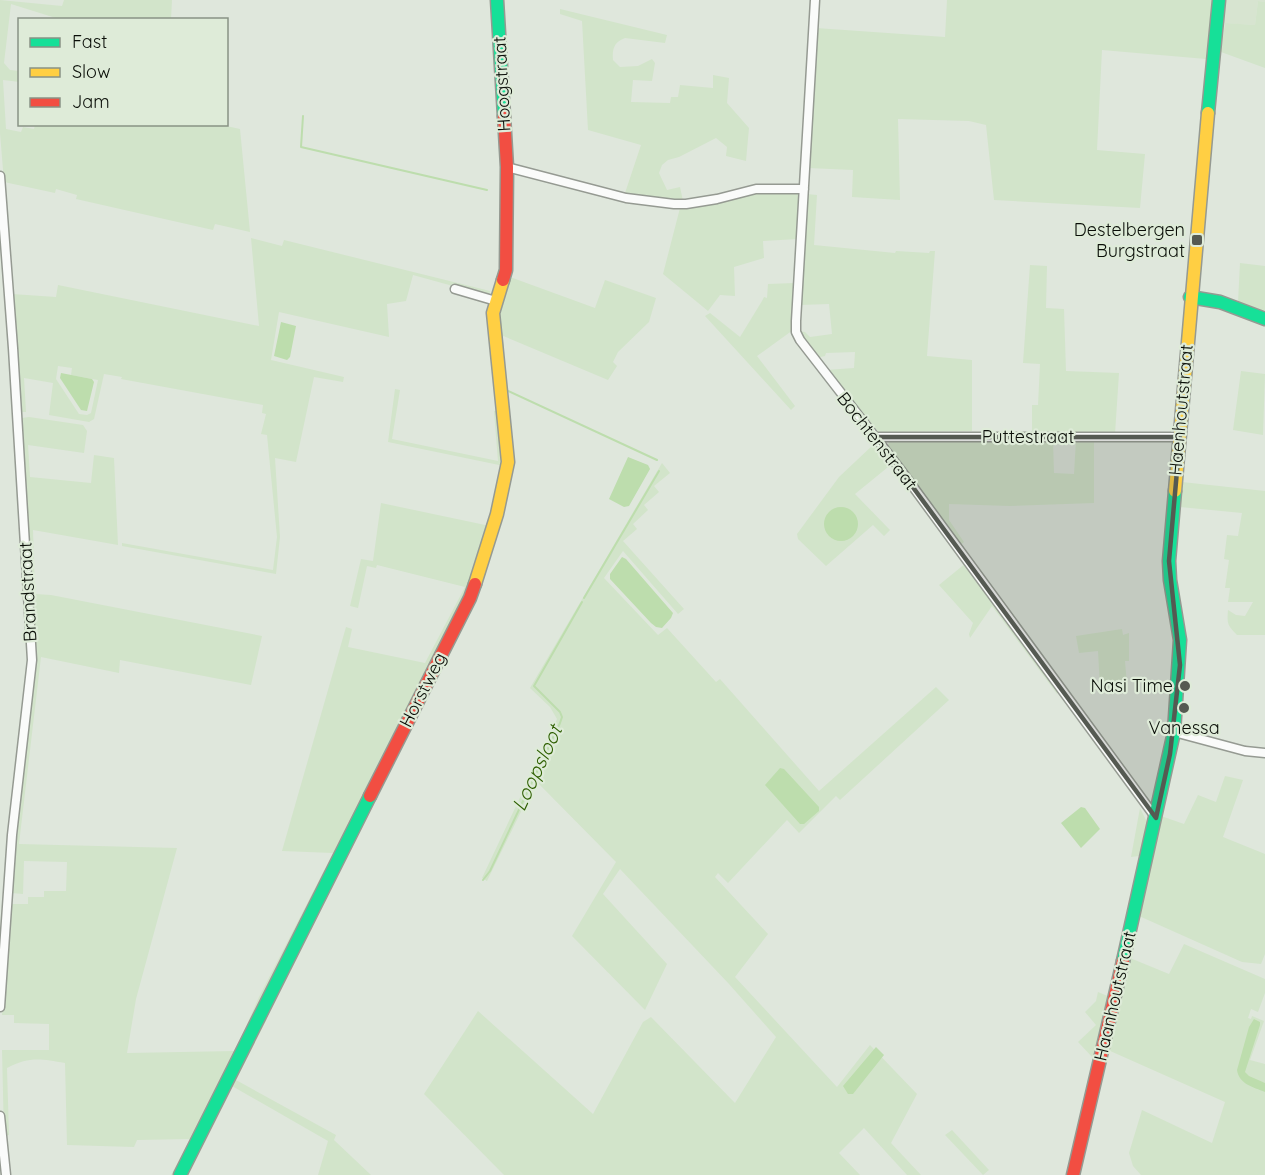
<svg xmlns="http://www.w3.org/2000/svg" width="1265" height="1175" font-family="Quicksand,sans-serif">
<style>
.built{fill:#d7e4d0}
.green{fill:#d2e4ca;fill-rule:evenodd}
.water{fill:#bdddad}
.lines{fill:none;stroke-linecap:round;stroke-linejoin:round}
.stream{stroke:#bdddad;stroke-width:2}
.street-casing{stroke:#959a92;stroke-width:11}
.fast-casing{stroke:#959a92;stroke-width:15}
.slow-casing{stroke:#959a92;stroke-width:15}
.jam-casing{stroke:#959a92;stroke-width:15}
.street{stroke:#fafbfa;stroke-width:8}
.fast{stroke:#16e098;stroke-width:12}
.slow{stroke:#ffcf43;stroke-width:12}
.jam{stroke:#f24e42;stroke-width:12}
.marked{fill:#555a52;fill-opacity:0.2;stroke:#555a52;stroke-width:4.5;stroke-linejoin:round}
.poi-dot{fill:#555a52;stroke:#deebd8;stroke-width:2}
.labels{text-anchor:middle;stroke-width:4.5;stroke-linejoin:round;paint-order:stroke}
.street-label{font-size:18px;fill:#0a0e08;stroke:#deebd8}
.poi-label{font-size:18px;fill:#0a0e08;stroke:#deebd8;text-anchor:end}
.water-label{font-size:20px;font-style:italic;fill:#2e5f00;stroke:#deebd8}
</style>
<rect width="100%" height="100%" fill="#dfe7dc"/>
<path class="built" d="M1223,0H1265V2L1258,1L1255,25L1221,23Z"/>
<path class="green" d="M0,0L62,6L64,0H172L171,20L59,19L11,4L4,63L10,70L19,71L20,82L3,80L6,129L21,132L23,127L34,129L35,124H217L240,129L250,232L215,224L213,230L76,199L77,195L56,189L55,193L4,182L0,133Z
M947,0H1212L1206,59L1102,50L1097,150L1145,154L1140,208L994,200L986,125L969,121L898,119L900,200L852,197L853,170L808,168L816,28L945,37Z
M1258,1L1265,2V68L1221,52L1225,23L1255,25Z
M560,9L667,35L665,43L625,38C614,42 612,49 613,60L620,67L638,66L652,59L655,63L652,81L633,80L631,102L670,103L671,97H678L680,85L713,88V75L729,78L727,103L749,128L746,161L726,156L727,147L716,138L679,157L668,160L662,165L659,173L667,190L680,187L683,201L625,193L641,145L588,130L582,21L560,14Z
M757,192L794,193H798L802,197L798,239L763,241L764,258L734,267L735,296L720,295L708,311L663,274L680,208Z
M807,194L817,195L814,245L895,253L896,251L929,253L930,251H935L927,356L972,360V431L878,432L826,370L854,368L855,352L826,353L825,356L816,358L799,331L805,332L810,337L832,334L829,304L800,305Z
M251,238L282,246L284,240L490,291L489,296L413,275L406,301L387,304L389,337L279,312L271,360L344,377L343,382L314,377L296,462L275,458L280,537L276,574L122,546V543L273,570L277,537L267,435L261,434L266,414L262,413L263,405L121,379L122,377L104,374L94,419L89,422L49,415L53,383L24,378L26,412H21L12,294L56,297L58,285L259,326ZM58,366L72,368L71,375L98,380L91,413L87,415L79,414L56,379Z
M1240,263L1265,266V310L1263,312L1238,302Z
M1030,265L1047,266L1046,308L1064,309L1066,371L1119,373L1115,434L1032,432V405H1038L1040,364L1023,363Z
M510,277L595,308L605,280L656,298L649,322L618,352L613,362L617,366L608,380L501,335L497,314Z
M795,283L793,330L757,356L795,406L791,410L705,316L710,313L740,337L762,301L764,297L767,298L768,284Z
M1241,371L1265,374L1263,435L1233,430Z
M395,389L400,390L392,439L498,461L494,411H499L504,466L388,442Z
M29,417L83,425L87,431L84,453L28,445L30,477L91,483L94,455L114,458L118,545L33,530L35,594L51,595L262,636L251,685L120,660L119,673L41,657L19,844L177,848L136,999L127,1053L235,1051L259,997L333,853L282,851L346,627L352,629L348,647L425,663L465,587L377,565L376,568L367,566L358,608L350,606L361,559L373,561L381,503L490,526L477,574L263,1016L267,1019L236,1080L336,1135L334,1140L371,1175H318L328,1141L232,1086L202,1144L177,1175H171L190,1139L137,1140L134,1147L67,1145L65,1063C41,1059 30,1056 7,1068L9,1135L4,1136L2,1050H49V1024L14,1023V1015H2L11,904H28V897H44V891H66L67,862L24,861L23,894L11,893L15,844L36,656L22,418Z
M891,440L1053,441L1054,473L1074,474L1076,440H1094V503L1010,506L949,504V520L964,542L960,545L887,446Z
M874,444L879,446L893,463L855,494L890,530L884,536L873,525L826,566L798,539L797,534L839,477Z
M662,463L670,473L654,486L659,492L644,505L648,510L633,524L637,529L623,541L684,609L678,614L623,551L604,578L658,635L667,628L716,682L720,679L819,791L936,687L949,700L840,800L836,796L799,833L787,820L728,883L718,873L715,877L768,934L735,977L837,1087L870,1045L917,1094L891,1143L921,1175H907L864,1128L839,1153L860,1175H504L424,1094L478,1011L593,1114L643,1022L651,1017L735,1103L776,1037L729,984L620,869L603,894L667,964L645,1010L572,936L616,862L536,781L487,881L482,878L557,719L550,707L530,688Z
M1182,482L1265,491V635H1237C1227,625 1227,623 1228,610L1236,615L1245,616L1253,602H1228L1230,588H1225L1229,560L1224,559L1227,535L1238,536L1242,513L1180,507Z
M966,563L1059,691L1057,694L992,606L970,638L969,634L973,623L939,585Z
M1122,629L1123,635L1129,633V661H1125L1127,685L1100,687L1098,651L1079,653L1076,636Z
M1225,776L1243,780L1223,837L1265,854V954L1261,964L1242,962L1139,916L1161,816L1184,824L1198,795L1216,802Z
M1140,808L1148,824L1143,853L1139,856L1131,857Z
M1184,944L1265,979V993L1258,1012L1251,1009L1248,1018L1251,1019L1252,1016L1264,1021L1250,1060L1265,1064V1175H1141L1133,1166L1129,1153L1142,1110L1212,1143L1225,1102L1108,1050L1130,958L1169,974Z
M1098,992L1110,997L1093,1058L1078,1042L1096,1025L1085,1012L1096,1001Z
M952,1130L989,1170L983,1175L945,1135Z"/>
<path class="water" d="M281,322L296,326L290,357L287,360L274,356Z
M61,373L92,379L94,382L87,411L81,410L60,378Z
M628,457L648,465L650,469L629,506L624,507L609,499Z
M824 524a17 17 0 1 1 34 0a17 17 0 1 1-34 0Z
M622,557L626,559L673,613L671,618L662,628L656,627L651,623L610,579V574Z
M780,768L784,769L819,807V811L804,824H800L765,785Z
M1081,807L1085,808L1100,829L1081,848L1061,823Z
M1254,1019L1260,1022V1025L1245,1072L1249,1076L1265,1083V1092C1253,1087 1239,1084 1237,1070L1249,1027Z
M876,1047L884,1055L853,1094H848L843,1086Z"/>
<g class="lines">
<path class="stream" d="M303,116L301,147L487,190
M499,312L503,351
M506,390L657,460
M584,598L659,471
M483,880L490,871L560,723L562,717L560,712L534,686L582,602"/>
<g class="street-casing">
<path id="street" d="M815,0L796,321V332L800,340L900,469L1156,818
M507,167L626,198L674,204H686L717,199L756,189H804
M0,176L13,348L32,660L12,835L0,1007
M455,289L496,301
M876,437H1180
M1174,732L1245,751L1265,753
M0,1116L6,1175"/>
</g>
<g class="fast-casing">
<path id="fast" d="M497,0L504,116
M1208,113L1219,0
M1190,297L1220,302L1265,319
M1123,961L1174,732L1180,640L1170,580L1169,561L1175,491
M180,1175L370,796"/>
</g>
<g class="slow-casing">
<path id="slow" d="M1175,491L1208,113
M475,584L497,514L508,462L493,313L503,280"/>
</g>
<g class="jam-casing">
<path id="jam" d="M503,280L506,270L507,167L504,116
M370,796L470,598L475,584
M1073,1175L1123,961"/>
</g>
<use href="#street" class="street"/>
<use href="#fast" class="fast"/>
<use href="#slow" class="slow"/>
<use href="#jam" class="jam"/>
</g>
<path class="marked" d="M876,437H1180L1169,561L1180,665L1170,754L1156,818Z"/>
<g class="poi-dot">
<rect x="1191" y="234" width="12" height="12" rx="3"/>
<circle cx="1185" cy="686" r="6"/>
<circle cx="1184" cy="708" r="6"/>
</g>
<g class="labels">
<g class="street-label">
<text transform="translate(502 84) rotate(-93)" y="6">Hoogstraat</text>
<text transform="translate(1181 410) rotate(-85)" y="6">Haenhoutstraat</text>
<text x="1028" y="443">Puttestraat</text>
<text transform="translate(877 441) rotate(52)" y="6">Bochtenstraat</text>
<text transform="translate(28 592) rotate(-93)" y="6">Brandstraat</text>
<text transform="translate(423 690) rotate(-63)" y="6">Horstweg</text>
<text transform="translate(1115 996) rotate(-77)" y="6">Haanhoutstraat</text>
</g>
<g class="poi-label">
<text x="1185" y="236">Destelbergen<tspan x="1185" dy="21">Burgstraat</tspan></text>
<text x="1173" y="692">Nasi Time</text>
<text x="1184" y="734" text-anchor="middle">Vanessa</text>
</g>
<g class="water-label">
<text transform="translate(537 768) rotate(-65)" y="7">Loopsloot</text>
</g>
</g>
<rect x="18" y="18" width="210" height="108" fill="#deebd8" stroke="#899385" stroke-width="1.5"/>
<rect x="30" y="38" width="30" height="9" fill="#16e098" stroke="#899385" stroke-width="1.5"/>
<text x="72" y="48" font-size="18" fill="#0a0e08">Fast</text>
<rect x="30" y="68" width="30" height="9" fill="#ffcf43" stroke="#899385" stroke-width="1.5"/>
<text x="72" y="78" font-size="18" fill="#0a0e08">Slow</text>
<rect x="30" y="98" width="30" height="9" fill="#f24e42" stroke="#899385" stroke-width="1.5"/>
<text x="72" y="108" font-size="18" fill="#0a0e08">Jam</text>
</svg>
